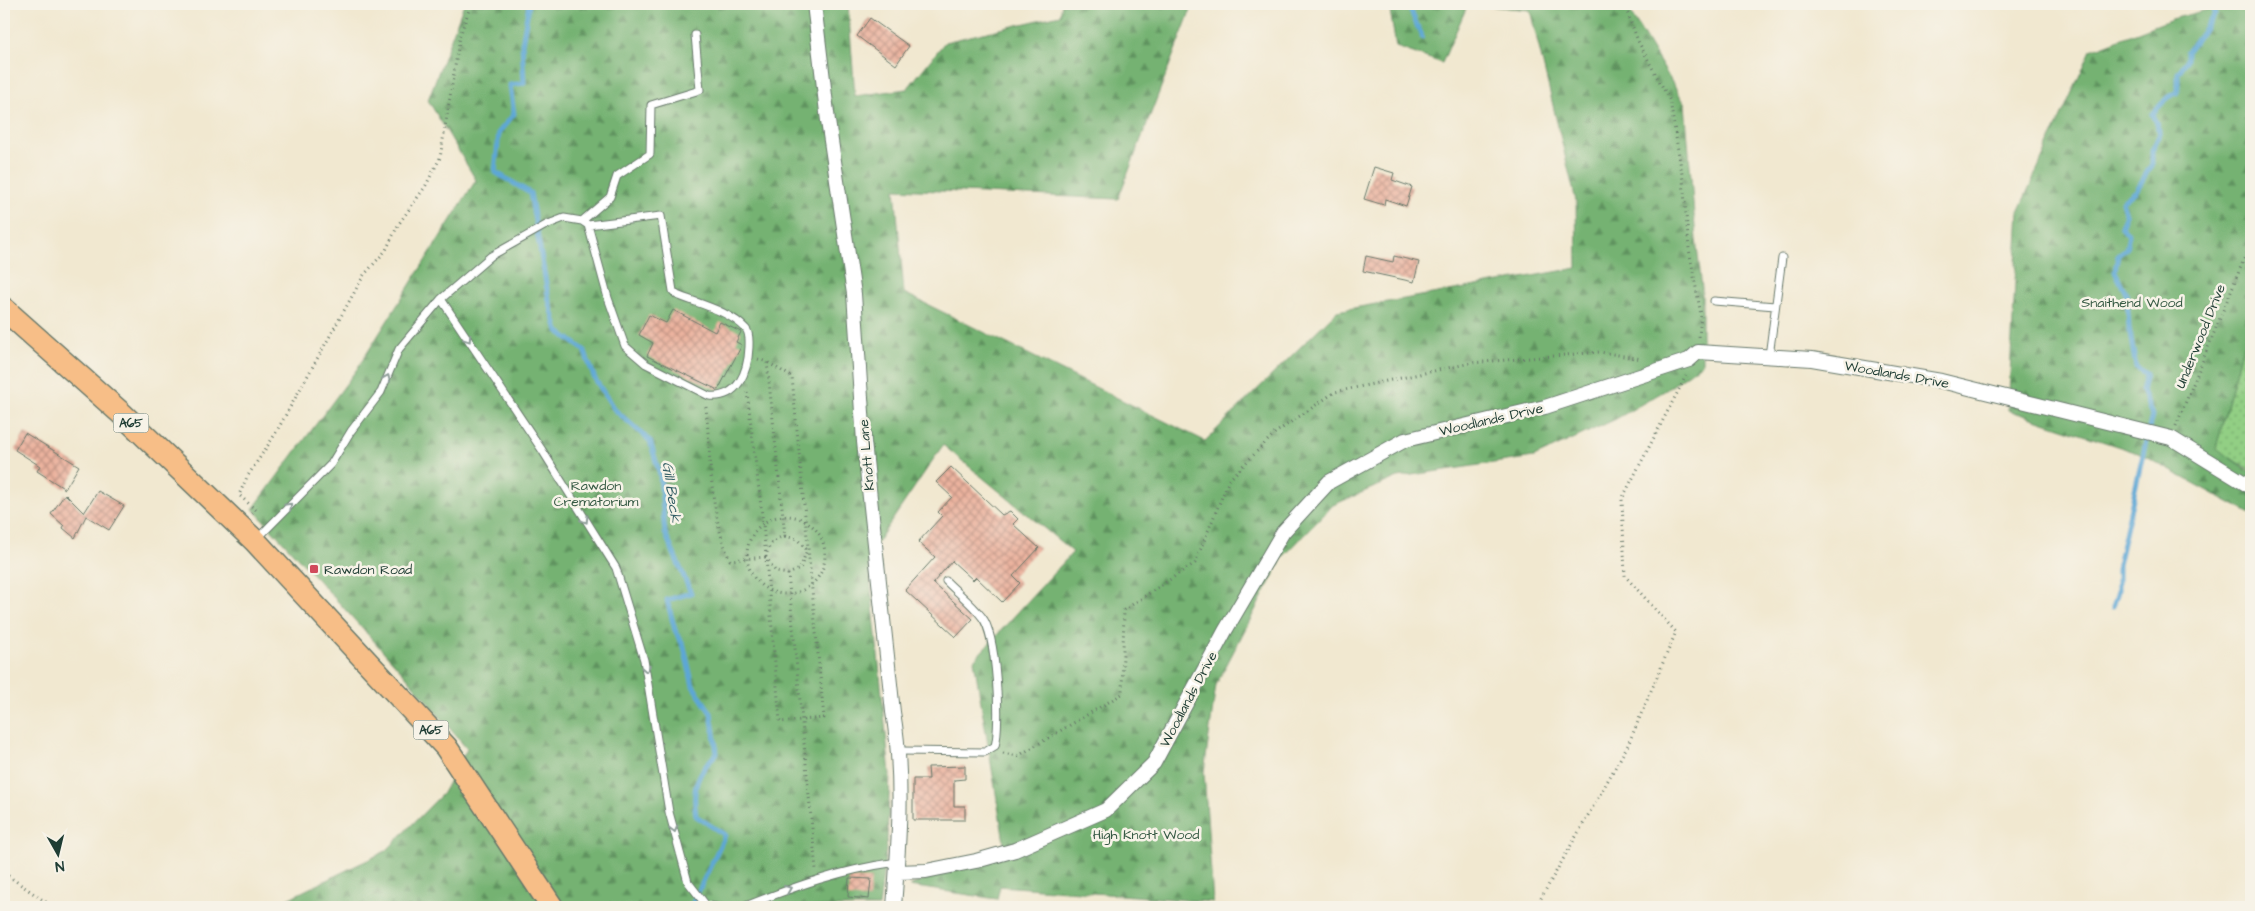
<svg xmlns="http://www.w3.org/2000/svg" width="2255" height="911" font-family="'Architects Daughter',sans-serif">
<style>
.forest{fill:url(#forest-firs);stroke:#4a7853}
.garden{fill:url(#garden-dots);stroke:#58865c}
.lines{fill:none;stroke-linecap:round;stroke-linejoin:round}
.stream{stroke:#5da7d5;stroke-width:5}
.building{fill:url(#building-cross-hatch)}
.service-casing{stroke:#68796b;stroke-width:9}
.minor-casing{stroke:#68796b;stroke-width:16}
.primary-casing{stroke:#68796b;stroke-width:25}
.path{stroke:#68796b;stroke-width:3;stroke-dasharray:1 4;stroke-linecap:butt}
.service{stroke:#fff;stroke-width:7}
.minor{stroke:#fff;stroke-width:14}
.primary{stroke:#f7be87;stroke-width:22}
.oneway{stroke:#8f9e9a}
.poi-dot{fill:#d1495b;stroke:#f7f3e8;stroke-width:2}
.labels{text-anchor:middle;stroke-width:5;stroke-linejoin:round;paint-order:stroke}
.shield{fill:#f7f3e8;stroke:#60746a;stroke-width:1}
.shield-label{font-size:12px;font-weight:bold;fill:#1f3d34}
.park-label{font-size:14px;fill:#365a44;stroke:#f7f3e8}
.street-label{font-size:14px;fill:#1f3d34;stroke:#f7f3e8}
.poi-label{font-size:14px;fill:#1f3d34;stroke:#f7f3e8;text-anchor:start}
.water-label{font-size:15px;font-style:italic;fill:#325d64;stroke:#f7f3e8}
</style>
<defs>
<pattern id="forest-firs" width="22" height="20" patternUnits="userSpaceOnUse" patternTransform="scale(1.25)"><rect width="22" height="20" fill="#75b272"/><path d="M5 1l3.5 6h-7zM16 11l3.5 6h-7z" fill="#5f925e"/></pattern>
<pattern id="garden-dots" width="8" height="8" patternUnits="userSpaceOnUse" patternTransform="scale(1.25)"><rect width="8" height="8" fill="#92cf84"/><path d="M2 2h.1M6 6h.1" fill="none" stroke="#77a96d" stroke-width="1.8" stroke-linecap="round"/></pattern>
<pattern id="building-cross-hatch" width="8" height="8" patternUnits="userSpaceOnUse" patternTransform="scale(1.25)"><rect width="8" height="8" fill="#ebb29e"/><path d="M0 0l8 8M0 8l8-8" fill="none" stroke="#be9282"/></pattern>
</defs>
<rect width="100%" height="100%" fill="#f7f3e8"/>
<filter id="ink" filterUnits="userSpaceOnUse"><feTurbulence type="fractalNoise" baseFrequency=".02" numOctaves="2"/><feDisplacementMap in="SourceGraphic" scale="10" xChannelSelector="R" yChannelSelector="G"/><feConvolveMatrix kernelMatrix="1 2 1 2 8 2 1 2 1" color-interpolation-filters="sRGB"/></filter>
<filter id="wash" filterUnits="userSpaceOnUse"><feTurbulence type="fractalNoise" baseFrequency=".0096" numOctaves="4" result="noise"/><feDisplacementMap in="SourceGraphic" scale="20" xChannelSelector="R" yChannelSelector="G"/><feGaussianBlur stdDeviation="1.12" result="paint"/><feColorMatrix in="noise" values="0 0 0 0 0 0 0 0 0 0 0 0 0 0 0 0 0 1.4 0 .05"/><feComposite in="paint" operator="in"/></filter>
<g filter="url(#wash)">
<rect width="100%" height="100%" fill="#f1e8d0"/>
<path class="forest" d="M464,4H848L855,96L907,89L945,42L1060,15L1062,4H1193L1118,199L895,189L904,293L1205,441L1337,311L1577,268L1576,201L1530,10L1469,4H1625L1685,104L1696,239L1702,288V364L1666,390L1616,419L1534,457L1398,477L1333,505L1283,557L1216,685L1204,772L1213,902L1000,886L997,899L909,886L1005,848L974,660L1073,552L943,445L868,556L890,774L887,841L879,907H271L386,851L443,793L467,749L405,675L253,509L357,369L476,180L428,100Z
M1389,4H1468L1442,63L1396,47Z
M2229,4H2251V316L2216,448L2251,472V514L2138,453L2008,410L2019,210L2091,50L2172,19Z"/>
<path class="garden" d="M2251,316V470L2216,449Z"/>
<g class="lines">
<path class="stream" d="M529,4L522,44L524,83L510,85L514,114L499,132L495,172L530,193L549,300L558,331L584,350L595,379L614,409L650,441L660,475L665,533L691,593L667,600L675,630L684,647L693,686L711,713L717,753C696,774 692,788 696,816L725,835L691,907
M1408,4L1422,37
M2113,607L2118,591V565L2152,415L2142,391L2146,374L2136,367L2129,328L2127,296L2115,271L2118,255L2126,249L2129,235L2121,226L2126,215L2122,202L2136,191L2152,164V151L2160,133L2152,114L2168,97L2178,92V73L2187,60V52L2215,14L2213,4"/>
</g>
<g id="blocks">
<path class="building" d="M870,18L909,46L896,65L857,36Z
M1374,167L1394,173L1392,180L1412,187L1406,206L1385,199L1384,205L1364,199Z
M1366,256L1393,262L1394,256L1419,262L1414,282L1363,271Z
M673,310L715,332L720,322L741,332L736,342L742,345L718,390L647,356L653,343L639,335L649,315L666,323Z
M25,433L79,466L65,489L37,471L40,466L15,450Z
M951,467L1002,515L1010,511L1018,519L1013,524L1039,548L1013,576L1020,583L1002,602L976,577L973,580L952,561L933,583L973,619L956,637L905,590L935,557L918,542L942,516L938,512L952,497L936,482Z
M98,491L124,506L109,530L86,516L75,538L63,528L64,526L51,514L65,494L84,513Z
M965,766V779L954,780V806H965V820H913V779H929L928,767Z
M849,878L871,879L869,899L848,897Z"/>
</g>
</g>
<g filter="url(#ink)">
<use href="#blocks" fill-opacity="0" stroke="#68796b" stroke-width="1"/>
<g class="lines">
<g class="service-casing">
<path id="service" d="M582,221L610,197L617,176L650,154L651,105L700,90L695,35
M441,299L542,450L616,568L644,660L669,812L688,882L706,905L716,907
M1714,301L1775,306
M1769,356L1782,258
M257,539L331,464L351,431L381,392L399,349L441,299L491,256L546,225L564,218L582,221L588,225L661,216L673,291L677,295C699,304 730,311 746,329C750,334 749,341 749,347C748,372 738,399 709,396L646,364L625,346L608,298L588,225
M900,751L985,752L995,746C1001,724 997,635 982,617C972,604 958,593 946,581
M743,907C796,886 840,870 897,862"/>
</g>
<g class="minor-casing">
<path id="minor" d="M814,4L828,121L854,294L864,442L893,712C904,777 899,842 894,907
M897,872L926,871L976,861L1015,850L1106,810L1154,763L1225,631L1283,532L1329,482L1405,440L1545,407L1689,360L1698,352L1812,359L1941,381L2171,438L2251,487"/>
</g>
<g class="primary-casing">
<path id="primary" d="M4,309L122,414L255,541L446,747L552,907"/>
</g>
<path class="path" d="M1624,4L1638,41L1670,101L1683,180L1689,249L1701,315L1699,337
M758,359L767,362L785,536
M747,392L763,523L780,722L824,718L792,377L767,362
M706,407C711,458 709,513 730,560L766,557
M2176,426L2251,242
M252,513L256,510L239,495L247,477L274,436L364,275L386,250L398,225L425,187L440,158L460,36L471,4
M747 555a39 39 0 1 1 78 0a39 39 0 1 1-78 0Z
M785,536L797,539L807,550L800,569L788,574L776,572L766,557C768,545 773,539 785,536Z
M788,574L816,870
M1003,753L1018,756L1122,694L1124,610L1195,563L1229,480L1275,433L1335,392L1471,363L1600,352L1642,359
M4,873L53,907
M1536,907L1628,745L1676,632L1625,576L1622,499L1686,376"/>
<use href="#service" class="service"/>
<use href="#minor" class="minor"/>
<use href="#primary" class="primary"/>
</g>
<defs><path id="oneway-chevron" d="M-2-3.5L2.5 0L-2 3.5" fill="none" stroke-width="1.6" stroke-linecap="round" stroke-linejoin="round" transform="scale(1.25)"/></defs>
<g class="oneway">
<use href="#oneway-chevron" transform="translate(468 339) rotate(56)"/>
<use href="#oneway-chevron" transform="translate(387 378) rotate(-67)"/>
<use href="#oneway-chevron" transform="translate(289 506) rotate(-45)"/>
<use href="#oneway-chevron" transform="translate(585 520) rotate(58)"/>
<use href="#oneway-chevron" transform="translate(646 669) rotate(80)"/>
<use href="#oneway-chevron" transform="translate(674 829) rotate(75)"/>
<use href="#oneway-chevron" transform="translate(788 889) rotate(-22)"/>
</g>
</g>
<rect class="poi-dot" x="309" y="564" width="10" height="10" rx="2.5"/>
<g class="labels">
<g class="shield">
<rect x="113.5" y="413.5" width="35" height="19" rx="4"/>
<rect x="413.5" y="720.5" width="35" height="19" rx="4"/>
</g>
<g class="shield-label">
<text x="131" y="427">A65</text>
<text x="431" y="734">A65</text>
</g>
<g class="park-label">
<text x="2132" y="307">Snaithend Wood</text>
<text x="596" y="490">Rawdon<tspan x="596" dy="16">Crematorium</tspan></text>
<text x="1146" y="839">High Knott Wood</text>
</g>
<g class="street-label">
<text transform="translate(2200 336) rotate(-68)" y="5">Underwood Drive</text>
<text transform="translate(1897 374) rotate(10)" y="5">Woodlands Drive</text>
<text transform="translate(1491 419) rotate(-13)" y="5">Woodlands Drive</text>
<text transform="translate(866 455) rotate(-95)" y="5">Knott Lane</text>
<text transform="translate(1188 699) rotate(-62)" y="5">Woodlands Drive</text>
</g>
<g class="poi-label">
<text x="324" y="574">Rawdon Road</text>
</g>
<g class="water-label">
<text transform="translate(672 492) rotate(82)" y="5">Gill Beck</text>
</g>
</g>
<rect width="2255" height="911" fill="none" stroke="#f7f3e8" stroke-width="20"/>
<g transform="translate(58 854) rotate(172)" stroke="#f7f3e8" stroke-width="4" paint-order="stroke">
<path d="M0-4L9 19L0 12L-9 19Z" fill="#1f3d34"/>
<text y="-8" font-size="14" font-weight="bold" text-anchor="middle" fill="#1f3d34">N</text>
</g>
</svg>
